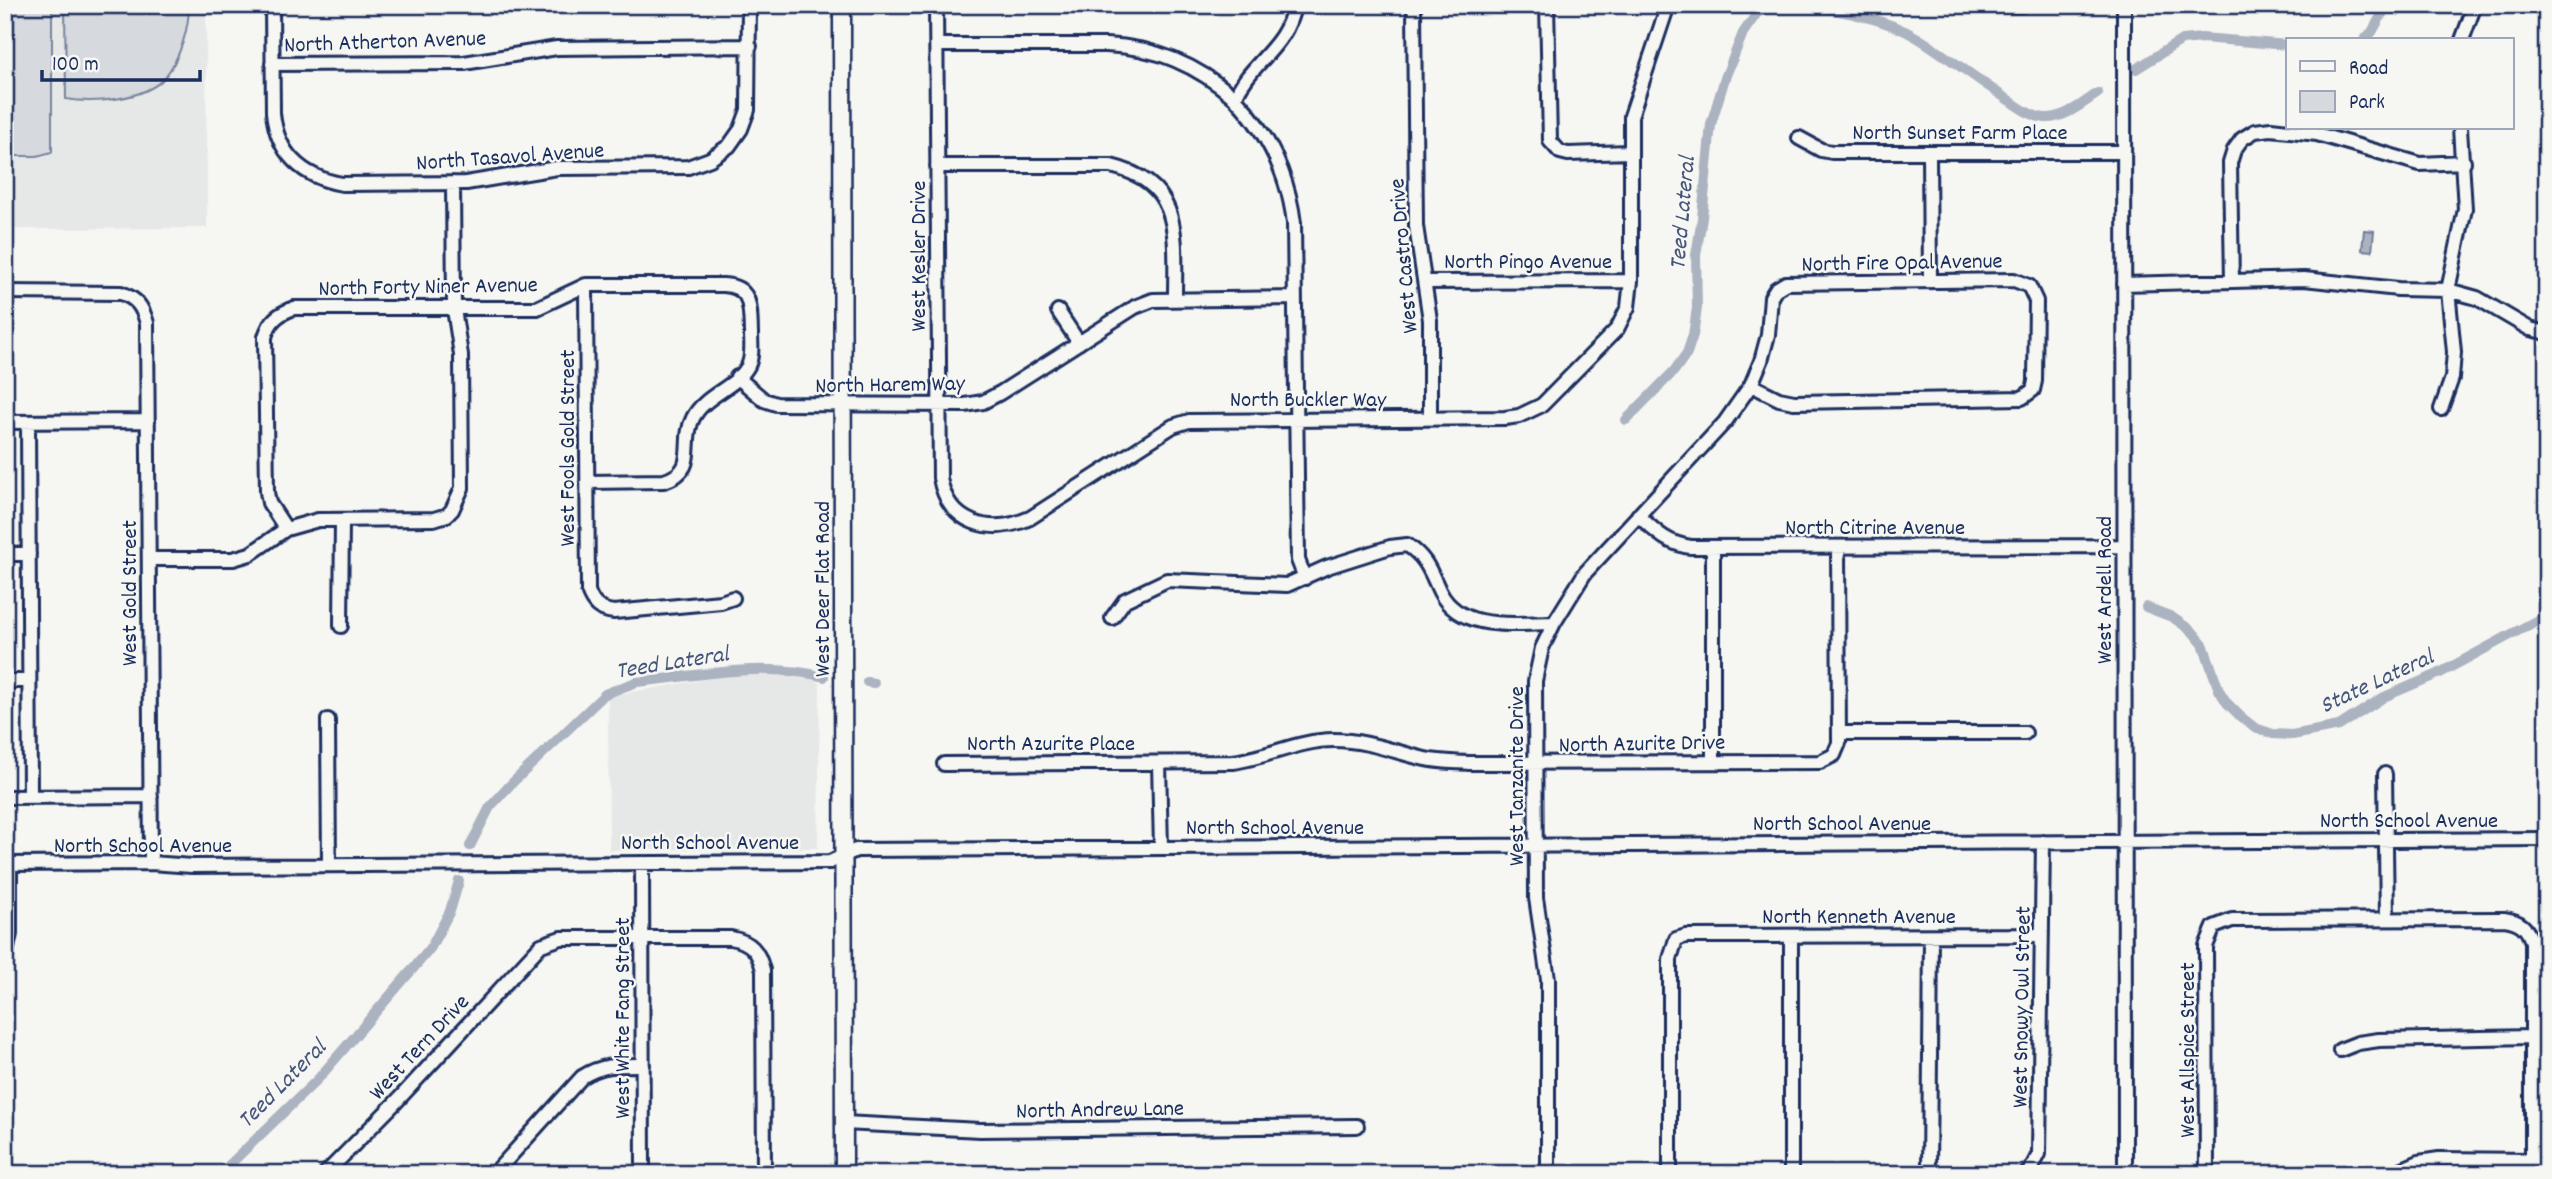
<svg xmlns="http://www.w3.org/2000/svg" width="2552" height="1179" font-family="Dekko,sans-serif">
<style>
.built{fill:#e6e7e7}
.green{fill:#d6d9dd;stroke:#78849e;stroke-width:2}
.water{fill:#abb2c0;stroke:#717e99;stroke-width:2}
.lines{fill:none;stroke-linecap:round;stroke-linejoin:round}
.canal{stroke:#abb2c0;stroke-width:10}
.minor-casing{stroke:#1b2f5e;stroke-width:18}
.major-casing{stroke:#1b2f5e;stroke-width:21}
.minor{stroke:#f6f6f2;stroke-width:12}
.major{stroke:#f6f6f2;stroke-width:16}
.labels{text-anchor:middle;stroke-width:5;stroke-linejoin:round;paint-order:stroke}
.street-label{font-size:23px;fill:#1b2f5e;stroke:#f6f6f2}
.water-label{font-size:24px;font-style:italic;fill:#46567b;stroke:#f6f6f2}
</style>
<rect width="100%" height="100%" fill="#f6f6f2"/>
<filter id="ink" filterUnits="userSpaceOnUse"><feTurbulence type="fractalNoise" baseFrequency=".0143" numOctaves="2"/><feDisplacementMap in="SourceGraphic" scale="14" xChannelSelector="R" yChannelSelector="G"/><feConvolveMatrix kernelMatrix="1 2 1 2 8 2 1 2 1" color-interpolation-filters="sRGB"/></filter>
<g filter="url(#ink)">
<path class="built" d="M5,5H206L207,228L5,229Z
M795,671L820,683L818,848L609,850L608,696L725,676Z"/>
<path class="green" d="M5,5H52V152L37,156H5Z
M65,5H189C189,29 180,58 165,77C146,100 92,104 66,99Z"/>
<path class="water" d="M2364,230L2374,231L2372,251L2362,250Z"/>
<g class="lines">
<path class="canal" d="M1805,5C1842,11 1885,18 1918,38C1948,57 1977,79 2007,99C2018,106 2031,117 2045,118C2064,119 2083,103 2098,93
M2364,40L2372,32L2387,5
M2136,69L2182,40L2202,38L2288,45
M1626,420L1674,371L1687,353L1693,335L1697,308L1696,255L1702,218L1711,124L1725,78L1743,33L1757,13L1773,5
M2146,607L2172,617L2192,631L2203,644L2219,690L2227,703L2241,717L2255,728L2273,734L2292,735L2339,726L2384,697L2438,674L2547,615
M867,682L874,683
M470,846L490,807L511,784L605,694L636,682C699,676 762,661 824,677
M220,1174L318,1079L430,949L450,911L459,881"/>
<g class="minor-casing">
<path id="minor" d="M272,5L273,113C277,154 303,177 342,184L466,183L557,168L688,167L710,159L729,146L741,129L748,110L749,5
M936,5L940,478C948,524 990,536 1030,518L1173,426L1189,421L1505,418L1519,416L1542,405L1617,329L1628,307L1631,281V116L1668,5
M1294,5C1287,48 1250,62 1235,98C1269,134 1288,174 1294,223L1298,560L1305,578
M1414,5L1416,226L1430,320V418
M1547,5L1550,141L1560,152L1568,154L1630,152
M2002,5H2022
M2124,5L2125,1174
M2462,40L2475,5
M937,45H1106C1156,47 1197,65 1235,98
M272,64L464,63L557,48L750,46
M1799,138L1821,150L1832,152H2124
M1929,153L1930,281
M937,166H1111C1184,183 1175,238 1175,299
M2232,281L2230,163L2234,150L2242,139L2255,131L2271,129L2317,134L2420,164L2464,162
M1425,282L1631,281
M2124,284L2304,279L2398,289L2448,290L2477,298L2530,329L2547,333
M586,285L588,591C593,605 599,610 614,612L721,602L733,598
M5,292L121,293C137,299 142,306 147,323L151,863
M1058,311L1079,343
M737,377L764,400L776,404L965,405L983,402L1000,393L1135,307L1153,300L1295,298
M2441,409L2452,378L2454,352L2448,290L2465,209L2460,128
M5,422L148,421
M28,422L30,796
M1638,515C1655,531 1667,544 1691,547L2124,546
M286,529L269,503L267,492L265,337C270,320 278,314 294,308H537L586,285H723C753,286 750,310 751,333C751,343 753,356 748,366C736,388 704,395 693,418C680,443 700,470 664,481L587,482
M1713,547V762
M5,554H29
M149,559H233L250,554L286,529L318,520L434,519L447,515L452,510L462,488L461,355L454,309L453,183
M1112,618L1125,600L1167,580L1287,585L1327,567L1390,547L1407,545C1427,558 1430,571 1440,592C1461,633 1517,623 1554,623
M341,626L342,520
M5,681H29
M328,720L329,865
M1839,733H2025
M1159,763L1161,848
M944,764L1233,762C1268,757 1300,740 1334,740C1366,740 1395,752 1425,759C1439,762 1454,762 1469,763L1820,762L1834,755L1839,743L1838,547
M2385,774L2387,919
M5,797L151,796
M642,863L643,1174
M5,864L151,863L192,866L830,862L856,850L2547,839
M5,958L10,934V864
M2340,1050L2358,1043L2379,1040L2532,1037
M844,1123L980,1130L1357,1126
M325,1174L396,1102L541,945L561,938H731C751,942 758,950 763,970L764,1174
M494,1174L582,1077C603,1064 618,1065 643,1065
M1548,1174V979L1536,898L1535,681L1542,648L1554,623L1585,573L1725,422L1751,385L1761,361L1768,335L1771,297L1776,289L1786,283L2014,280L2029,286L2036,301L2035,381L2033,390L2022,398L1794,402L1779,399L1751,385
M1670,1174V959L1676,939L1686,936L2042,935
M1791,1174V936
M1929,1174L1931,936
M2026,1174L2030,1171L2039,1154L2043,842
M2207,1174L2206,946L2214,927L2232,920L2504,919C2520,921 2527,927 2532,942V1174
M2391,1174L2419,1162L2439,1159L2532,1160"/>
</g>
<g class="major-casing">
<path id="major" d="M842,5L844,1174"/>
</g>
<use href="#minor" class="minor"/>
<use href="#major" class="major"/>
</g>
</g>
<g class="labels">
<g class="street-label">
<text transform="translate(385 40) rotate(-2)" y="8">North Atherton Avenue</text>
<text x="1960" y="139">North Sunset Farm Place</text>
<text transform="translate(510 155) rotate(-4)" y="8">North Tasavol Avenue</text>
<text transform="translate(917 256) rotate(-90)" y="8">West Kesler Drive</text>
<text transform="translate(1402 256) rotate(-95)" y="8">West Castro Drive</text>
<text x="1528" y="268">North Pingo Avenue</text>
<text transform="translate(1902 261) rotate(-1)" y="8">North Fire Opal Avenue</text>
<text transform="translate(428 285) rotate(-1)" y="8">North Forty Niner Avenue</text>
<text transform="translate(890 383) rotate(-1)" y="8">North Harem Way</text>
<text x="1308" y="406">North Buckler Way</text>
<text transform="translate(566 448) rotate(-90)" y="8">West Fools Gold Street</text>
<text x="1875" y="534">North Citrine Avenue</text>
<text transform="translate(821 589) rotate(-90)" y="8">West Deer Flat Road</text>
<text transform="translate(2103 590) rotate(-90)" y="8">West Ardell Road</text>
<text transform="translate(128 593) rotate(-90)" y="8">West Gold Street</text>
<text x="1051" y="750">North Azurite Place</text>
<text transform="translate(1642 742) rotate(-1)" y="8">North Azurite Drive</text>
<text transform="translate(1515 776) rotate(-90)" y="8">West Tanzanite Drive</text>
<text x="2409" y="827">North School Avenue</text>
<text x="1842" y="830">North School Avenue</text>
<text x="1275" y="834">North School Avenue</text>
<text x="710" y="849">North School Avenue</text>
<text x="143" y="852">North School Avenue</text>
<text x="1859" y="923">North Kenneth Avenue</text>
<text transform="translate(2020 1007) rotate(-89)" y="8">West Snowy Owl Street</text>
<text transform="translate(621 1018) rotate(-90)" y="8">West White Fang Street</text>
<text transform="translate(418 1046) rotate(-47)" y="8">West Tern Drive</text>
<text transform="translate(2186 1050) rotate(-90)" y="8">West Allspice Street</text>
<text transform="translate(1100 1108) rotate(-1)" y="8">North Andrew Lane</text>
</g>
<g class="water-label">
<text transform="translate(1681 213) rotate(-85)" y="8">Teed Lateral</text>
<text transform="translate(672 661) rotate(-9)" y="8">Teed Lateral</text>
<text transform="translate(2376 680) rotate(-25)" y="8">State Lateral</text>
<text transform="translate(281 1083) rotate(-45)" y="8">Teed Lateral</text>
</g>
</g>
<rect width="2552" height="1179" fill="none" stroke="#f6f6f2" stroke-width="28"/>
<rect x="14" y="14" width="2524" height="1151" fill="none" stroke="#1b2f5e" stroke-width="2.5" filter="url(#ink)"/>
<rect x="2286" y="38" width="228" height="91" fill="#f6f6f2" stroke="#9ea6b7" stroke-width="2"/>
<rect x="2300" y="61" width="35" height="10" fill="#f6f6f2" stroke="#9ea6b7" stroke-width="2"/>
<text x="2349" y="74" font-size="21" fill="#1b2f5e">Road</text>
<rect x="2300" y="91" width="35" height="21" fill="#d6d9dd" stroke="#9ea6b7" stroke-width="2"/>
<text x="2349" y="108" font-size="21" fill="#1b2f5e">Park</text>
<path d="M42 70v10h158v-10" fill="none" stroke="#1b2f5e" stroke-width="3.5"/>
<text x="52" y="70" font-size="21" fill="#1b2f5e" stroke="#f6f6f2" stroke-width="5" paint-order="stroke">100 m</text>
</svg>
